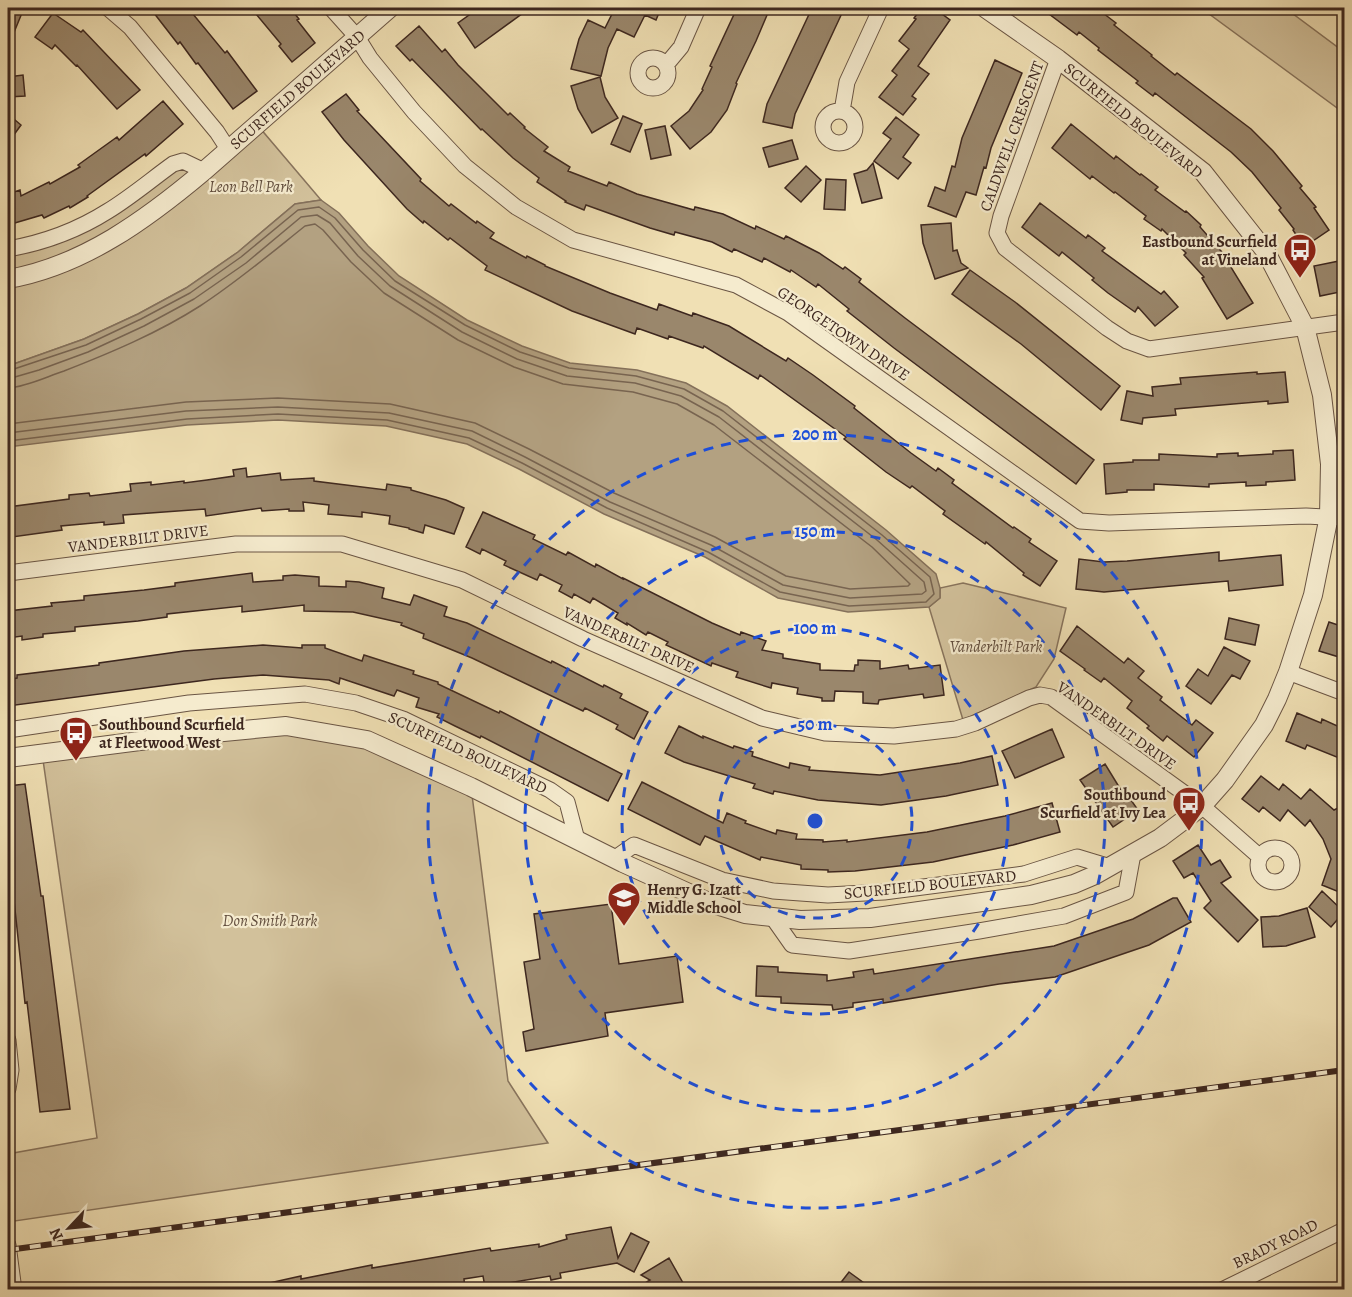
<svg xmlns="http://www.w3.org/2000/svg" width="1352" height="1297" font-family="Alegreya,serif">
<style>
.green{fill:#d2c19b;stroke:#88745d;stroke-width:1.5}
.water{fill:#b3a181;stroke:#84705a;stroke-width:1.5}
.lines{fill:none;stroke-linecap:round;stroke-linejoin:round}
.shore{stroke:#786450;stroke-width:1.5}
.stream{stroke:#84705a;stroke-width:4}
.building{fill:#9a876c;stroke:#3d271f;stroke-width:1.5}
.minor-casing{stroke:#6a5544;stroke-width:17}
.tertiary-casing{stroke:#6a5544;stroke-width:20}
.minor{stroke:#f5ebce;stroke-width:15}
.tertiary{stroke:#f5ebce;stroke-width:18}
.rail-casing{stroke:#3d271f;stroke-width:6}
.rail{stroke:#f5ebce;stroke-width:4;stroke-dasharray:11;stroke-linecap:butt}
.ring{fill:none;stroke:#1d4ed8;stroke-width:3;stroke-dasharray:10 8}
.labels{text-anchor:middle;stroke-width:4.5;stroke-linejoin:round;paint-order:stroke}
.street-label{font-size:16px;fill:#3d271f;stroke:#f5ebce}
.park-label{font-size:16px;font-style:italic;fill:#624e3e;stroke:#f5ebce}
.poi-label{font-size:16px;font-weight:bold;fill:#3d271f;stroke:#f5ebce;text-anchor:end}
.centre{fill:#1d4ed8;stroke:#f5ebce;stroke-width:3}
.ring-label{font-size:18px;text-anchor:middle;font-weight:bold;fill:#1d4ed8;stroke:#f5ebce;stroke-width:4.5;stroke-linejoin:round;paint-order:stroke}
</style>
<rect width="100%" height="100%" fill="#f0e0b4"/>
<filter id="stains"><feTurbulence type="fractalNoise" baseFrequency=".00333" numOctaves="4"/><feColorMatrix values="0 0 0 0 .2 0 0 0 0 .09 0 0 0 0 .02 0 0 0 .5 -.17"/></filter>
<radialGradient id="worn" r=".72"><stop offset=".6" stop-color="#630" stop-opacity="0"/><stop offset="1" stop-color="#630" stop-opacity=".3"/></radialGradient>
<path class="green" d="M1201,8H1285L1344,52V113Z
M254,121L321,200L295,204L238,252L186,288L138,314L84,339L8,366V249L52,237L173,164L204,171Z
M963,583L1066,608L1054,659L1036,687L963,720L929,607L940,598V588Z
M286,726L367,740L471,787L508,1081L548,1143L8,1222V1154L97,1138L42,753Z"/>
<path class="water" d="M321,200L339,213L368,246L399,276L467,320L522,346L570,363L637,370L686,383L727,406L886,530L936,574L940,588V598L929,607L848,612L778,598L705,557L604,514L519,469L467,444L386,426L278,420L187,425L8,447V366L84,339L138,314L186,288L238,252L295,204Z"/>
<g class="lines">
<path class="shore" d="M8,371L86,345L141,319L190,293L241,257L298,210L319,207L335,218L363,250L395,281L465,325L520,352L569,368L636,376L684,389L723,411L882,535L930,577L934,594L926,602L849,606L780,592L708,552L607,508L522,463L469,438L387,420L278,414L187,419L8,441
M8,379L39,370L88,352L144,326L194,299L246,263L301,217L317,215L330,223L358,256L390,286L462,332L517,359L567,376L635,383L681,396L719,417L877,540L924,582L926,591L922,594L850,598L783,585L711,545L610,502L525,457L472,431L389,413L278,407L186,411L8,433
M8,388C26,387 46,377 64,371C110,353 158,333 200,306C237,282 270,254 305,226L315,224L323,230L351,262L384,293L458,340L514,367L563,384L633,392L677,404L714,425L872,547L910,584L908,586L850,589L786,576L715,537L614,493L529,449L475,423L390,404L278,398L186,402L8,424"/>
<path class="stream" d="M1340,8L1344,11"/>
</g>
<path class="building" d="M8,8H24L8,47Z
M150,8H188L225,53L227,51L257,91L233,109L198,63L196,64L180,42L178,44Z
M251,8H290L299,19L297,20L315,43L292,62L279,46L281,44Z
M479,8H530L475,48L458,23Z
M615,8H661L656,20L645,15L634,37L617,29L608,48L601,76L571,69L579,39L588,20L605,28Z
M737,8H770L756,41L736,83L737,84L727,110L711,132L690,149L671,126L689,111L703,90L702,89L712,67L710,66Z
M812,8H835L843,11L795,114L792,128L763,122L767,104Z
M922,8H934L950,20L918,66L929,74L912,96L916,99L903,115L879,97L897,75L892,71L909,49L899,41L916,19L914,18Z
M1041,8H1091L1097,13L1099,10L1116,23L1114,25L1152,55L1151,56L1175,75L1177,73L1251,129L1273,151L1302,186L1300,188L1316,207L1314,208L1329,230L1304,247L1293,230L1294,229L1279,210L1281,208L1252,172L1231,152L1155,93L1153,96L1136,83L1138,81L1098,50L1099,48L1079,32L1077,35Z
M53,13L81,32L83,30L140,90L117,109L77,65L76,66L55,45L52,49L35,37Z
M419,26L442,52L445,49L458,65L508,115L510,113L525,127L524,128L548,147L544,151L570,167L568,171L607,186L609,182L637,194L694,210L695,207L723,214L755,229L756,226L784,239L786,236L819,253L843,269L845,267L861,279L859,282L905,318L1094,460L1076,484L894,348L847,311L849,309L818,284L816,287L791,270L790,272L764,258L762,262L734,249L732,252L712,242L675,232L674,235L650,228L586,205L584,210L565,202L566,201L537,182L539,178L513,158L482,129L481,130L412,59L410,61L396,46Z
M995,60L1022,73L991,148L986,168L984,167L976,195L966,192L956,217L928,206L935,187L945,191L952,166L955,167L962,138Z
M23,75L25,96L8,97V77Z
M600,77L605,97L618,118L592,133L578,109L571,86Z
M346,94L359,110L357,111L421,179L420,181L449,206L451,204L476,223L477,221L494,233L490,238L526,258L527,256L545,265V266L610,293L657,310L659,304L692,316L693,313L729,326L786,361L788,358L813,375L855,406L854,408L911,453L936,471L938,468L954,480L952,483L1013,528L1014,527L1031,539L1029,542L1057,561L1040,586L1023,575L1024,573L986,542L985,544L943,514L945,511L912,486L910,488L886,472L844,439L846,437L760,375L758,379L704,346L703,348L669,336L668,339L637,328L635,334L572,311L485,270L487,266L450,238L448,240L424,221L423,223L407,209L344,140L322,112Z
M163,101L183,124L146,156L145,154L87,196L88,197L70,208L69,206L44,218L42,215L8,225V194L20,190L21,196L49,182L50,184L80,167L78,165L117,137L119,140Z
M8,114L21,125L8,143Z
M623,116L642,124L630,152L611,144Z
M896,117L919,135L903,157L911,163L898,179L874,161L891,139L883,133Z
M1071,124L1114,159L1116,156L1140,175L1141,174L1158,187L1155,190L1185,212L1186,211L1201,225L1200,227L1221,251L1253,303L1227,319L1202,278L1204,277L1184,255L1186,253L1162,229L1161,231L1144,219L1146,216L1115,192L1114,193L1092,176L1090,179L1052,148Z
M665,126L671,155L651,159L645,130Z
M792,140L798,159L769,167L763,148Z
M873,163L882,198L862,203L854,174L867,170Z
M806,166L821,180L801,202L785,188Z
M826,179L846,180L845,210L824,209Z
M1040,203L1086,238L1088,235L1105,248L1102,251L1161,294L1164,291L1178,307L1155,326L1138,307L1135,312L1108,293L1092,280L1094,278L1062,252L1059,256L1022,227Z
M951,223L953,251L957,250L961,263L968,268L935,279L923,243L921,225Z
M1344,260V288L1340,289V292L1320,296L1314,266Z
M970,270L1015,302L1120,386L1101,410L1021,344L952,294Z
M1257,372V374L1285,372L1288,402L1268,404V401L1175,409L1176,415L1143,418L1142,424L1121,420L1127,391L1153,396L1152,387L1181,384L1180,378Z
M1293,450L1295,480L1266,482V485L1246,486V482L1209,484V487L1154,484V490H1127V492L1106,494L1104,464L1133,462V460H1159V454L1217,457V454L1238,453V456L1273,454V451Z
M246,468L247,477L280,473L281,480L314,478V481L386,490L387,484L411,488V490L446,500L464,508L454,534L425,525L423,533L409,529V528L389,524L390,516L362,512V517L328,514L329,505L303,502L304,511H289V509L262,511L261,508L206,516L205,509L123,515L124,523L104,525V522L61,526L62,530L12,537L8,507L69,499V495L89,493L90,496L131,491L130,484L151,482V485L184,481V483L207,480L234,476L233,470Z
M483,512L535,535L533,539L566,555L568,552L595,567L596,564L623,579V578L712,623L740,635L741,632L766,641L762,650L783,654V658L820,664V670L854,671L855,665H858V660L880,661V669L908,665L909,669L940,665L944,695L924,698L923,694L879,700L878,704L863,703V692L835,691L834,701H822V698L797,694L798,688L772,683L771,688L736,677L738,672L712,663L711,666L666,645L668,642L648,632L646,635L627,623V625L615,618L618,613L593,598L590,603L574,594L572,598L559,591L562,585L540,574L537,580L504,565L506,561L482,549L480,554L466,547Z
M1219,552V561L1281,555L1283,585L1229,591L1228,581L1104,592L1076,589L1079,559L1104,562L1127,561Z
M252,573L253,582L283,580V576L295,575L319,577V586L346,587V581L359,582L384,588L382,598L410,605L414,595L447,607L444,616L467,623L551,663L552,661L603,687L604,685L622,694L620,698L648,712L634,739L616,729L618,725L585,708L583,711L472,658L423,638L424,634L401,625L402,623L353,612L304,611V605L242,612V606L167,614V617L138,621L75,627V631L43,634V637L22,640V636L8,638V611L52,606L51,603L84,600V596L144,590L175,586V583Z
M1229,618L1259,625L1255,645L1225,639Z
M1329,622L1344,627V656L1340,655L1339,657L1319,651Z
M1077,626L1124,663L1128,658L1144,671L1138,678L1162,697L1160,700L1192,725L1196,720L1213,733L1194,757L1167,736L1163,741L1147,728L1149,726L1127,708L1132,701L1104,678L1101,682L1084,670L1085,669L1060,651Z
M263,645L302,648V645H325V648L362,661L364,655L414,671L413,674L438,682V684L499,713L500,711L622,774L608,801L481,736L480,738L455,726L437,717L439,714L416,707L419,698L397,690L394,696L340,678L339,684L329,680L263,675L214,679L8,706V679L17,678V675L99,665V663L184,651Z
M1224,647L1250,661L1240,679L1232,675L1211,704L1186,686L1198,669L1208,676Z
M1297,713L1321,723L1322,719L1344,729V760L1307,745L1305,749L1286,741Z
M679,726L703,738V736L733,748L734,746L753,752L752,756L789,768L790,763L810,767L809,770L880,775L960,763L992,756L998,785L946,796L881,805L818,800L774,791L773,794L753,788L755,784L684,762L665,753Z
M1052,729L1064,757L1015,778L1002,751Z
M1105,764L1124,795L1126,793L1138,810L1113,827L1080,780Z
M1261,776L1279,790L1283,784L1301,799L1310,789L1334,810L1338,808L1344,818V894L1322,885L1331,859L1323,839L1310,820L1305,826L1288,810L1280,821L1263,807L1259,812L1242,799Z
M642,782L723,823L727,813L746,821L745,823L776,834L777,830L797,834L796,839L823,840V842L847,840V842L927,832L1005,816L1052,803L1060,832L1013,845L933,862L855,871L828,872V870L801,869V865L761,857L760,860L705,836L700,845L628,809Z
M25,784L41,896H43L70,1109L40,1112L27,1002L25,1003L13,891H10L8,866V786Z
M1198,845L1211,865L1220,860L1231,877L1221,883L1258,920L1238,942L1204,908L1211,901L1193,873L1184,878L1173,861Z
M1322,891L1344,912L1331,927L1309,907Z
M1173,898H1177L1191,922L1149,945L1055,977L999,984L883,1003V999L853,1003V1007L833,1010L832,1005L781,1003V997L756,996L757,966L778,967V972L827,975V981L854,977L853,972L873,969L874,974L1054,946L1133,919Z
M611,904L619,964L677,956L683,1002L605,1013L608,1036L526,1051L523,1032L534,1029L524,962L540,959L534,914Z
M1307,908L1315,937L1286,946L1263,947L1261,917L1279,916Z
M611,1227L618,1258L631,1233L649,1242L634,1272L617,1263L560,1273L561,1278L551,1280L550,1276L485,1287L483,1276L464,1279L465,1290H261L260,1285L301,1276V1279L372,1265V1268L490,1248L491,1251L539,1244V1247L567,1239L566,1235Z
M669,1258L687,1290H634L650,1280L641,1275Z
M849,1272L864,1283L860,1290H845L839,1285Z"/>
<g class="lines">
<g class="minor-casing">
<path id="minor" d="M108,8L130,27L217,132L228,149
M331,8L357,37L370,58L414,112L465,166L516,207L573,240L736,285L788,313L1080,521L1109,523L1306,516L1344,518
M638 73a15 15 0 1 1 30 0a15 15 0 1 1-30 0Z
M1058,59L1001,216L997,233L1005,248L1107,328L1127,341L1149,349L1344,322
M666,65L681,47L698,8
M823 127a16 16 0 1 1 32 0a16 16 0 1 1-32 0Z
M842,111L847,82L881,8
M8,249C42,243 78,230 108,211C131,197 152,179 173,164L183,161L204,171
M8,573L236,544H342L462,580L583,639L762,718L825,733L894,736L956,729L975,723L1029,698L1040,695L1051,697L1202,806L1260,857
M1288,672L1344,693
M8,730L189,703L305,694L356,703L403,719L550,790L567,802L577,840
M1258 865a17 17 0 1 1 34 0a17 17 0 1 1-34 0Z
M614,859L634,845L722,880L773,891L828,895L884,892L1024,874L1077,857L1110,867
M773,918L792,945L849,951L979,931L1064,916L1126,892L1133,854
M8,1040L11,1070L8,1089
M8,1245L14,1290
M1222,1290L1344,1230"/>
</g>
<g class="tertiary-casing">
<path id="tertiary" d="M8,279C83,266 147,219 204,171L390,8
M8,758L171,737L286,726L367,740L471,787L623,863L713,904L745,914L800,920L870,918L1031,895L1074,884L1095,875L1160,838L1188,817L1202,806L1225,780L1264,725L1277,699L1288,672L1313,595L1329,516L1330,464L1322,395L1305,327L1266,252L1203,172L1058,59L985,8"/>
</g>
<use href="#minor" class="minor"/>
<use href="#tertiary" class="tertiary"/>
<g class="rail-casing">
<path id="rail" d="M8,1250L1344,1070"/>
</g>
<use href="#rail" class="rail"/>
</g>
<g class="ring">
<circle cx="815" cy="821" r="97"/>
<circle cx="815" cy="821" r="193"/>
<circle cx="815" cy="821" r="290"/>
<circle cx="815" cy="821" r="387"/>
</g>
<defs>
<g id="bus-pin" transform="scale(1.725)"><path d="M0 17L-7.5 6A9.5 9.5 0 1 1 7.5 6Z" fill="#8f2418" stroke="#f5ebce"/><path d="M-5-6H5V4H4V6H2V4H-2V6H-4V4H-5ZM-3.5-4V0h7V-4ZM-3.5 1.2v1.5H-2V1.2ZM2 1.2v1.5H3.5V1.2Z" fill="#fff"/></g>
<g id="school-pin" transform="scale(1.725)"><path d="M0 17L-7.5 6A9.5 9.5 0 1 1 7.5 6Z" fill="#8f2418" stroke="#f5ebce"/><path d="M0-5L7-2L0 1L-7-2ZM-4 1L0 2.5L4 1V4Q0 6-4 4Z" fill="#fff"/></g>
</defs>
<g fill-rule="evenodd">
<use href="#bus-pin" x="1300" y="250"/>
<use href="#bus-pin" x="76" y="733"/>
<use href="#bus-pin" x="1189" y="803"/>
<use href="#school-pin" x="624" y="898"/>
</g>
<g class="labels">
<g class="street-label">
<text transform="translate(297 89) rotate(-41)" y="6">SCURFIELD BOULEVARD</text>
<text transform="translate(1134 120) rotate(39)" y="6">SCURFIELD BOULEVARD</text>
<text transform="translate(1011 136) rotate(-70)" y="6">CALDWELL CRESCENT</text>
<text transform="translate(844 333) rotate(34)" y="6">GEORGETOWN DRIVE</text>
<text transform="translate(138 538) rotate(-7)" y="6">VANDERBILT DRIVE</text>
<text transform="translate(629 639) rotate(24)" y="6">VANDERBILT DRIVE</text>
<text transform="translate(1117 725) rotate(35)" y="6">VANDERBILT DRIVE</text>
<text transform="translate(468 752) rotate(25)" y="6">SCURFIELD BOULEVARD</text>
<text transform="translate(930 884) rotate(-6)" y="6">SCURFIELD BOULEVARD</text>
<text transform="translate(1275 1243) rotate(-26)" y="6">BRADY ROAD</text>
</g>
<g class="park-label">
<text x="251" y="192">Leon Bell Park</text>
<text x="996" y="652">Vanderbilt Park</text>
<text x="270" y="926">Don Smith Park</text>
</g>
<g class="poi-label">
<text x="1277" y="247">Eastbound Scurfield<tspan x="1277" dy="18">at Vineland</tspan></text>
<text x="99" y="730" text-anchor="start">Southbound Scurfield<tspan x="99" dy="18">at Fleetwood West</tspan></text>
<text x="1166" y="800">Southbound<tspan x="1166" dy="18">Scurfield at Ivy Lea</tspan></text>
<text x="647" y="895" text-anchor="start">Henry G. Izatt<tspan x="647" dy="18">Middle School</tspan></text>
</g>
</g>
<circle cx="815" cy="821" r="9" class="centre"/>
<g class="ring-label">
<text x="815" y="440">200 m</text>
<text x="815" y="537">150 m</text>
<text x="815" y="634">100 m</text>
<text x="815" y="730">50 m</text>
</g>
<rect width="1352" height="1297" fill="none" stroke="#f0e0b4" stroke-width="30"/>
<rect x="9" y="9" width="1334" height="1279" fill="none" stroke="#3d271f" stroke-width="3"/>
<rect x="15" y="15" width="1322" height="1267" fill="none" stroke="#3d271f" stroke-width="1.5"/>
<g transform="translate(69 1228) rotate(244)" stroke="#f5ebce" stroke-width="4.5" paint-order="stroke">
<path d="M0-4.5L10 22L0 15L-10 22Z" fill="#3d271f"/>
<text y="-9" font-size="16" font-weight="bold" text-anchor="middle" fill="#3d271f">N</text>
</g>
<rect width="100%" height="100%" filter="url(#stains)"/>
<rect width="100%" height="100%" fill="url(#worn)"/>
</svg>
